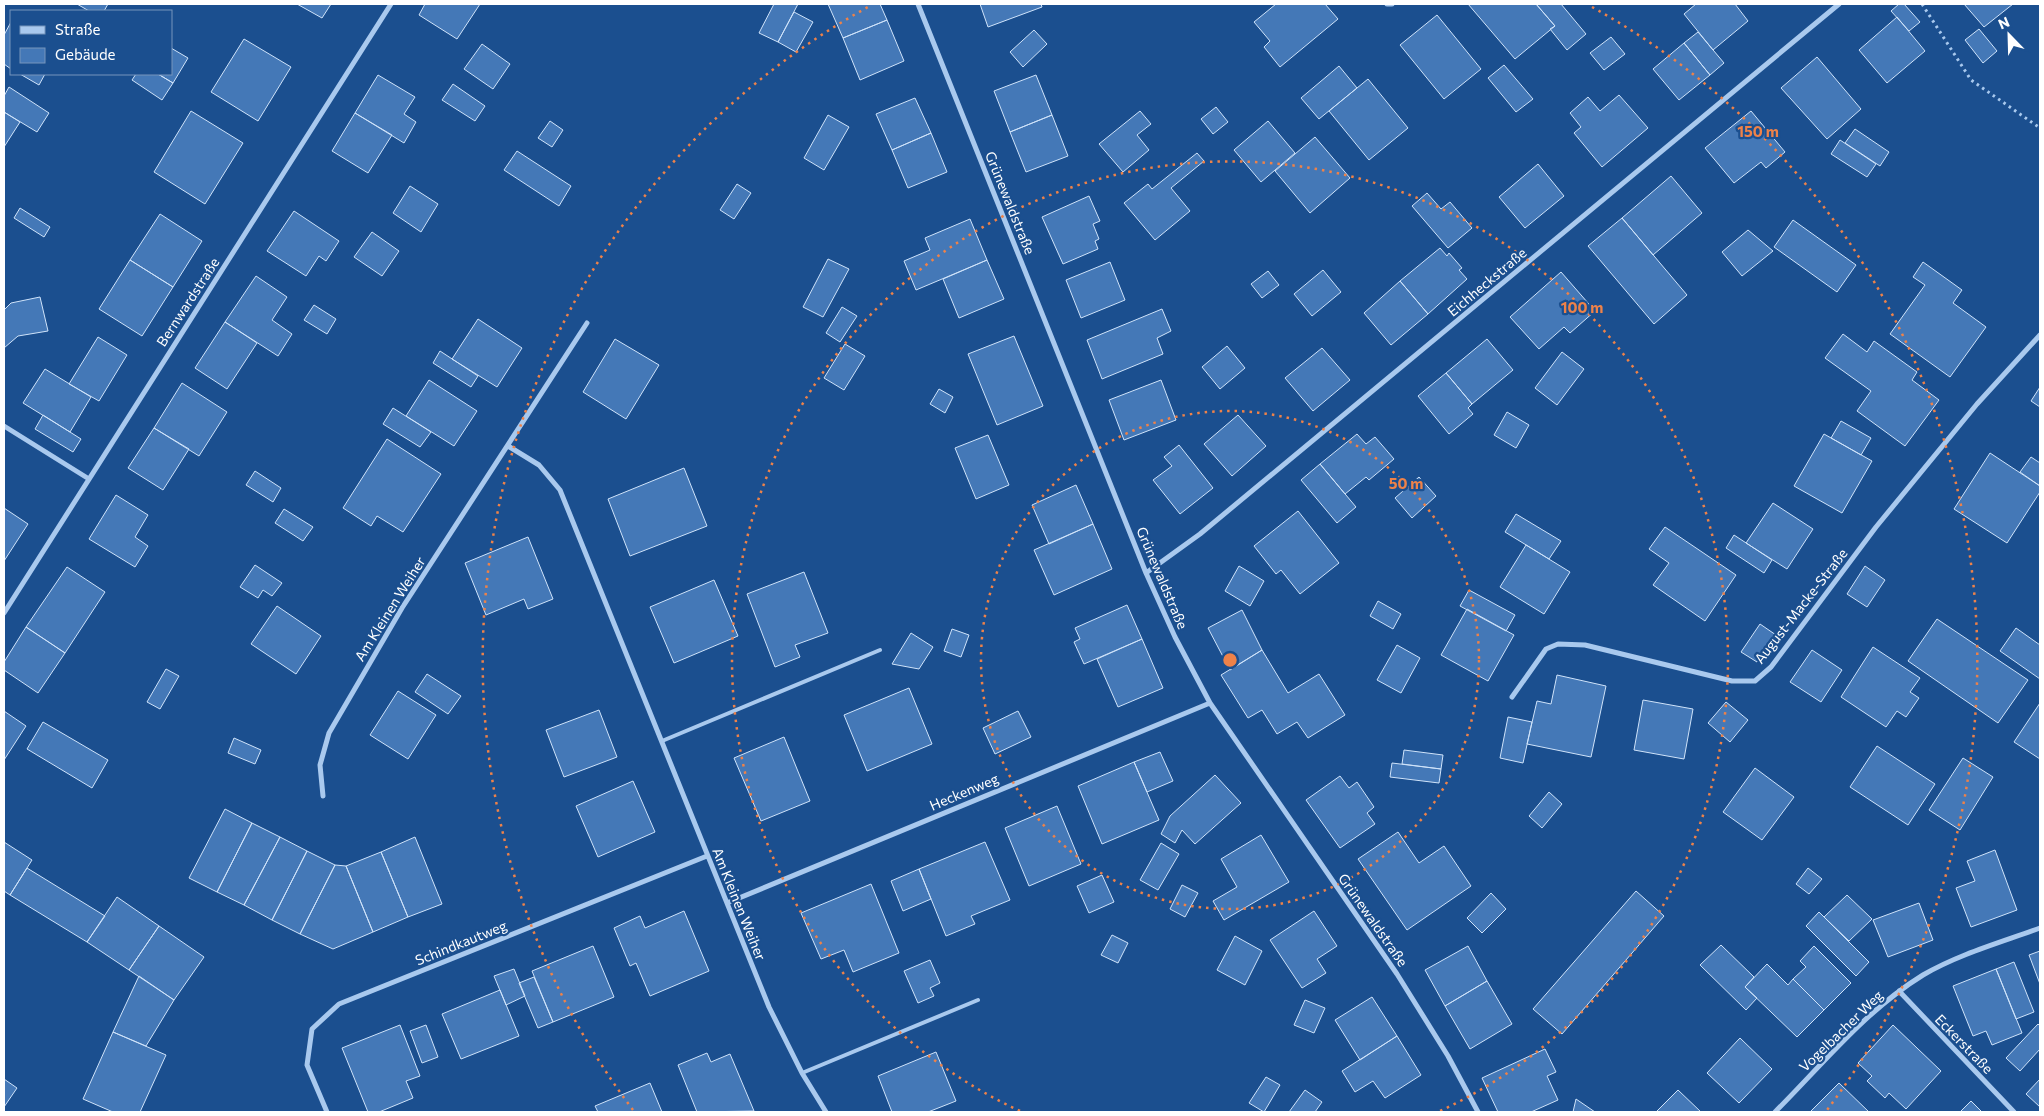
<svg xmlns="http://www.w3.org/2000/svg" width="2044" height="1116" font-family="Commissioner,sans-serif">
<style>
.building{fill:#4478b7;stroke:#cfe3fa}
.lines{fill:none;stroke-linecap:round;stroke-linejoin:round}
.path{stroke:#a9c9ee;stroke-width:3;stroke-dasharray:2.5 4;stroke-linecap:butt}
.lane{stroke:#a9c9ee;stroke-width:4}
.street{stroke:#a9c9ee;stroke-width:5}
.ring{fill:none;stroke:#ee8249;stroke-width:2.5;stroke-dasharray:2.5 5}
.labels{text-anchor:middle;stroke-width:4.5;stroke-linejoin:round;paint-order:stroke}
.street-label{font-size:14px;fill:#fff;stroke:#1b4f8f}
.centre{fill:#ee8249;stroke:#1b4f8f;stroke-width:2.5}
.ring-label{font-size:15px;text-anchor:middle;font-weight:bold;fill:#ee8249;stroke:#1b4f8f;stroke-width:4.5;stroke-linejoin:round;paint-order:stroke}
</style>
<rect width="100%" height="100%" fill="#1b4f8f"/>
<path class="building" d="M77,4H108L104,11H89Z
M297,4H331L322,18Z
M425,4H480L457,39L419,15Z
M774,4H798L778,42L759,33Z
M828,4H880L887,20L843,38Z
M980,4H1041L1042,7L988,27Z
M1276,4H1325L1338,19L1280,67L1264,47L1270,41L1254,22Z
M1468,4H1536L1555,26L1515,59Z
M1536,4H1561L1586,34L1567,50L1550,29L1555,26Z
M1696,4H1735L1748,21L1713,50L1684,14Z
M1899,4H1904L1920,22L1909,31L1891,11Z
M1964,4H2013L1984,27Z
M794,12L813,22L796,52L778,42Z
M1437,15L1481,69L1444,99L1400,45Z
M1897,17L1925,51L1887,83L1859,50Z
M887,20L904,61L860,80L843,38Z
M11,22V69L4,64V35Z
M1979,29L1997,51L1983,63L1965,40Z
M1034,30L1047,44L1023,67L1010,52Z
M1698,32L1724,63L1710,75L1684,43Z
M1611,37L1625,54L1604,70L1590,53Z
M244,39L291,67L258,121L211,92Z
M1684,43L1710,75L1679,100L1653,69Z
M482,44L510,64L493,89L464,69Z
M171,48L188,58L173,83L158,74H171Z
M1817,57L1861,109L1827,139L1781,88Z
M1504,65L1533,99L1516,112L1488,78Z
M1339,66L1357,88L1319,119L1301,98Z
M20,74H45L39,85Z
M136,74H158L173,83L162,100L132,80Z
M378,75L415,97L404,114L416,122L404,143L355,113Z
M1036,75L1052,115L1010,132L994,91Z
M1368,79L1408,128L1369,160L1329,111Z
M453,84L485,106L475,121L442,100Z
M9,87L49,113L37,132L4,112V96Z
M1619,95L1648,128L1602,167L1574,133L1581,127L1570,113L1588,97L1600,111Z
M915,98L931,133L892,150L876,114Z
M1216,107L1228,122L1213,134L1201,119Z
M191,111L243,143L205,204L154,172Z
M1140,111L1151,124L1137,135L1149,150L1123,172L1099,144Z
M1751,111L1785,152L1766,168L1761,162L1734,183L1705,148Z
M4,112L20,122L4,147Z
M355,113L392,135L368,173L332,151Z
M828,115L849,127L824,170L804,158Z
M1052,115L1068,156L1026,172L1010,132Z
M550,121L563,130L552,147L538,138Z
M1268,121L1295,153L1261,182L1234,150Z
M1855,129L1889,152L1880,166L1845,143Z
M931,133L947,172L908,188L892,150Z
M1315,137L1350,178L1310,213L1275,171Z
M1840,140L1876,164L1867,177L1831,154Z
M517,151L571,186L559,206L504,170Z
M1197,153L1204,161L1171,188L1190,211L1155,240L1124,203L1148,184L1152,189Z
M1538,164L1564,196L1525,228L1499,197Z
M1671,176L1702,213L1653,255L1622,218Z
M737,184L751,193L734,219L720,210Z
M410,186L438,204L421,232L393,213Z
M1427,193L1441,209L1450,202L1472,228L1448,248L1412,206Z
M1089,196L1100,221L1093,224L1099,239L1095,241L1098,249L1063,264L1042,217Z
M20,208L50,227L44,237L14,218Z
M294,211L339,241L326,261L319,256L306,276L267,251Z
M160,214L202,241L173,287L130,260Z
M1622,218L1687,295L1654,324L1588,246Z
M970,219L987,260L916,290L904,261L930,250L925,238Z
M1793,220L1856,265L1837,292L1774,247Z
M1748,230L1773,251L1742,276L1722,252Z
M372,232L399,251L382,276L354,257Z
M1440,248L1447,256L1449,253L1462,268L1459,270L1467,279L1428,314L1400,281Z
M828,259L849,269L823,317L803,307Z
M130,260L173,287L142,336L99,309Z
M987,260L1004,299L959,318L943,279Z
M1110,262L1125,300L1081,318L1066,280Z
M1923,262L1962,290L1953,303L1986,327L1950,377L1890,334L1925,285L1913,277Z
M1323,270L1341,292L1312,316L1294,294Z
M1268,271L1279,285L1262,298L1251,284Z
M1561,272L1595,311L1570,333L1564,327L1539,349L1510,317Z
M256,276L287,297L272,320L292,334L278,356L225,322Z
M1400,281L1428,314L1391,345L1364,313Z
M40,297L48,331L18,336L4,348V310L11,303Z
M314,305L336,319L327,334L304,320Z
M842,307L857,316L840,342L826,333Z
M1162,309L1171,331L1157,338L1163,354L1102,379L1087,340Z
M478,319L522,348L497,387L452,359Z
M225,322L257,343L227,389L195,368Z
M1843,334L1867,352L1874,341L1917,372L1912,380L1939,400L1905,446L1857,411L1871,391L1825,358Z
M1014,336L1043,406L997,425L968,354Z
M98,337L127,355L99,401L69,384Z
M615,339L659,365L626,419L583,392Z
M1487,339L1513,370L1472,404L1446,373Z
M845,344L865,356L844,390L824,378Z
M1227,346L1245,368L1220,389L1202,367Z
M1322,348L1350,380L1313,411L1285,378Z
M440,351L478,376L471,387L433,363Z
M1562,352L1584,369L1557,405L1535,388Z
M45,369L91,397L70,432L23,403Z
M1446,373L1472,404L1468,408L1473,414L1449,434L1418,396Z
M429,380L477,411L454,446L406,416Z
M1161,380L1176,420L1124,440L1109,400Z
M182,383L227,412L199,456L154,428Z
M2040,387V407L2031,401Z
M939,389L953,397L945,413L930,404Z
M393,408L431,432L420,447L383,424Z
M1507,412L1529,425L1516,448L1494,435Z
M43,415L81,439L73,452L35,429Z
M1238,415L1266,446L1232,476L1204,444Z
M1841,421L1871,438L1861,455L1831,438Z
M154,428L189,449L163,490L128,468Z
M1357,434L1366,444L1375,437L1394,459L1369,480L1366,477L1345,494L1320,464Z
M1824,434L1872,461L1842,513L1794,486Z
M988,435L1009,485L976,499L955,448Z
M387,439L441,474L403,532L377,516L371,526L343,508Z
M1179,445L1213,488L1180,514L1153,480L1172,466L1164,457Z
M1990,453L2040,486V492L2007,543L1954,509Z
M2031,457L2040,463V486L2020,472Z
M1320,464L1356,507L1337,523L1301,480Z
M684,468L707,526L630,556L608,499Z
M255,471L281,488L273,502L246,485Z
M1419,477L1436,496L1412,518L1395,498Z
M1076,485L1093,524L1049,544L1032,505Z
M116,495L148,515L135,537L148,546L135,567L89,539Z
M1773,503L1813,529L1787,569L1746,543Z
M4,508L28,524L4,561Z
M284,509L313,527L303,541L275,523Z
M1298,511L1339,563L1300,594L1281,570L1276,574L1254,546Z
M1516,514L1561,541L1549,559L1505,532Z
M1093,524L1112,569L1054,595L1034,550Z
M1665,527L1736,575L1705,621L1653,585L1669,563L1649,549Z
M1734,535L1772,560L1764,573L1726,548Z
M528,537L553,599L528,609L524,599L486,615L465,563Z
M1526,545L1570,572L1544,614L1500,587Z
M255,565L282,583L272,596L263,590L258,598L240,587Z
M1239,566L1264,581L1250,606L1225,591Z
M1865,566L1885,580L1867,607L1847,594Z
M67,567L105,592L65,653L26,627Z
M804,572L828,633L795,645L800,657L775,667L747,594Z
M714,580L738,636L674,663L650,607Z
M1469,590L1515,615L1506,631L1460,606Z
M1378,601L1401,614L1393,629L1370,616Z
M1127,605L1142,639L1084,664L1074,642L1080,639L1075,628Z
M277,606L321,636L296,674L251,644Z
M1467,609L1514,635L1488,681L1441,655Z
M1242,610L1262,650L1230,670L1208,628Z
M1937,619L2028,680L1998,723L1908,661Z
M1760,624L1776,635L1757,662L1741,652Z
M26,627L65,653L38,693L4,670V662Z
M2016,628L2040,645V679L2000,651Z
M952,629L969,635L961,657L944,651Z
M911,633L933,647L919,669L892,664Z
M1142,639L1163,688L1118,707L1097,659Z
M1397,645L1420,658L1401,693L1377,680Z
M1873,647L1920,678L1910,692L1919,698L1906,717L1897,711L1886,727L1841,697Z
M1262,650L1288,693L1319,674L1345,715L1308,738L1297,722L1277,734L1262,710L1248,718L1221,675Z
M1812,650L1842,670L1821,702L1790,682Z
M166,669L179,676L160,709L147,702Z
M427,674L461,696L448,714L415,692Z
M1557,675L1606,686L1591,757L1527,744L1537,701L1551,704Z
M909,688L932,744L867,771L844,715Z
M398,691L436,715L408,759L370,735Z
M1643,700L1693,709L1684,759L1634,750Z
M1726,702L1748,720L1730,742L1708,723Z
M2040,703V759L2014,742Z
M599,710L617,757L564,777L546,730Z
M4,711L26,726L4,760Z
M1018,711L1031,737L995,754L983,728Z
M1508,717L1532,722L1523,763L1500,758Z
M43,722L108,760L92,788L27,749Z
M784,737L810,801L761,821L734,758Z
M234,738L261,750L255,764L228,753Z
M1877,746L1935,784L1908,825L1850,787Z
M1404,750L1443,755L1441,769L1402,764Z
M1160,752L1173,781L1147,792L1134,762Z
M1963,758L1993,777L1960,830L1929,810Z
M1134,762L1159,820L1102,844L1078,786Z
M1392,763L1441,769L1439,783L1390,777Z
M1755,768L1794,797L1762,840L1723,812Z
M1215,775L1241,803L1195,844L1182,830L1175,843L1161,834L1170,816Z
M1340,776L1349,788L1357,782L1374,807L1367,813L1375,824L1340,848L1306,800Z
M633,781L655,832L598,857L576,806Z
M1549,792L1562,804L1542,828L1529,816Z
M1057,806L1081,864L1029,886L1005,828Z
M225,809L252,823L217,892L189,878Z
M252,823L280,837L244,905L217,892Z
M1398,832L1419,863L1444,846L1471,886L1407,930L1358,859Z
M1261,835L1289,882L1224,920L1213,901L1237,887L1221,859Z
M280,837L307,851L272,920L244,905Z
M415,837L442,904L408,917L381,852Z
M4,842L32,860L10,895L4,891Z
M985,842L1010,900L971,916L975,924L946,936L919,869Z
M1161,843L1179,854L1158,890L1140,880Z
M1995,850L2017,910L1971,927L1956,888L1975,881L1967,861Z
M307,851L335,865L300,934L272,920Z
M381,852L408,917L373,932L346,866Z
M335,865L346,866L373,932L333,949L300,934Z
M27,868L105,916L87,942L10,895Z
M1808,868L1822,879L1809,894L1796,884Z
M919,869L931,899L903,911L891,881Z
M1102,875L1114,902L1089,913L1077,886Z
M871,884L899,953L853,972L844,950L821,959L801,913Z
M1182,885L1198,893L1185,917L1170,909Z
M1636,891L1664,916L1562,1034L1533,1009Z
M1491,893L1506,909L1482,933L1467,918Z
M1847,895L1872,919L1849,941L1824,917Z
M117,897L159,926L129,970L87,942Z
M1919,903L1933,940L1888,957L1873,920Z
M684,911L709,971L650,996L636,963L630,966L614,928L640,916L645,928Z
M1314,911L1337,946L1317,959L1326,973L1302,988L1270,940Z
M1819,912L1869,962L1856,976L1806,926Z
M159,926L204,957L174,1000L129,970Z
M1112,935L1128,943L1118,963L1101,955Z
M1235,936L1262,951L1245,985L1217,970Z
M1721,945L1754,977L1745,987L1757,998L1746,1010L1700,965Z
M593,946L614,997L553,1022L532,971Z
M1468,946L1487,981L1445,1006L1425,970Z
M1814,946L1851,983L1824,1010L1793,979L1806,967L1800,961Z
M2040,951V984L2029,955Z
M930,960L940,983L930,988L934,996L918,1003L904,971Z
M2014,962L2034,1012L2016,1019L1996,969Z
M1767,964L1788,985L1793,979L1824,1010L1797,1037L1745,987Z
M514,969L525,996L506,1005L494,976Z
M1996,969L2022,1033L1992,1045L1986,1031L1973,1036L1953,986Z
M139,976L174,1000L146,1046L113,1032Z
M534,977L553,1022L538,1028L519,983Z
M1487,981L1512,1024L1470,1049L1445,1006Z
M500,990L519,1036L461,1059L442,1014Z
M1372,997L1397,1036L1360,1060L1335,1020Z
M1305,1000L1325,1008L1314,1033L1294,1025Z
M2038,1024L2040,1026V1049L2020,1071L2006,1058Z
M400,1025L420,1076L406,1081L413,1098L379,1112H368L342,1048Z
M426,1025L438,1057L422,1063L410,1031Z
M1893,1025L1941,1071L1906,1109L1889,1093L1885,1098L1867,1081L1872,1076L1858,1063Z
M113,1032L166,1055L140,1112H113L83,1099Z
M1397,1036L1421,1075L1385,1098L1373,1081L1355,1092L1342,1071Z
M1740,1038L1772,1069L1739,1103L1707,1073Z
M1545,1049L1556,1072L1547,1076L1558,1100L1531,1112H1498L1482,1078Z
M936,1052L956,1101L928,1112H892L878,1076Z
M707,1053L711,1062L730,1054L754,1111L697,1112L678,1065Z
M1266,1077L1280,1085L1264,1112L1249,1103Z
M4,1079L17,1088L4,1107Z
M2040,1079V1107L2026,1094Z
M650,1083L662,1112H598L595,1106Z
M1839,1083L1869,1112H1810Z
M1305,1090L1322,1102L1315,1112H1289Z
M1678,1090L1701,1112H1656Z
M1576,1099L1595,1112H1573Z
M1971,1101L1982,1112H1960Z"/>
<g class="lines">
<path class="path" d="M1922,4L1971,80L2040,128"/>
<path class="lane" d="M662,741L880,650
M802,1073L978,1000"/>
<path class="street" d="M918,4L1146,573L1175,637L1210,703L1397,974L1448,1056L1478,1112
M1387,4H1392
M4,426L89,479
M508,446L539,465L560,490L769,1007L802,1073L826,1112
M1146,573L1200,534L1839,4
M4,613L391,4
M1512,697L1546,649L1558,644L1585,645L1732,681H1755L1771,667L1876,527L1977,404L2040,335
M323,796L320,765L329,733L402,608L587,323
M727,903L1210,703
M1899,991L2014,1112
M327,1112L307,1065L312,1029L339,1004L707,856
M1775,1112C1822,1065 1866,1010 1923,975C1959,954 2002,942 2040,928"/>
</g>
<g class="ring">
<circle cx="1230" cy="660" r="249"/>
<path d="M1020 1111A498 498 0 1 1 1440 1111"/>
<path d="M633 1110A747 747 0 0 1 868 7M1592 7A747 747 0 0 1 1827 1110"/>
</g>
<g class="labels">
<g class="street-label">
<text transform="translate(1010 203) rotate(68)" y="5">Grünewaldstraße</text>
<text transform="translate(1487 282) rotate(-40)" y="5">Eichheckstraße</text>
<text transform="translate(188 302) rotate(-57)" y="5">Bernwardstraße</text>
<text transform="translate(1162 578) rotate(67)" y="5">Grünewaldstraße</text>
<text transform="translate(1801 606) rotate(-52)" y="5">August-Macke-Straße</text>
<text transform="translate(390 609) rotate(-58)" y="5">Am Kleinen Weiher</text>
<text transform="translate(964 792) rotate(-23)" y="5">Heckenweg</text>
<text transform="translate(739 904) rotate(68)" y="5">Am Kleinen Weiher</text>
<text transform="translate(1373 920) rotate(55)" y="5">Grünewaldstraße</text>
<text transform="translate(461 943) rotate(-22)" y="5">Schindkautweg</text>
<text transform="translate(1841 1031) rotate(-44)" y="5">Vogelbacher Weg</text>
<text transform="translate(1964 1044) rotate(46)" y="5">Eckerstraße</text>
</g>
</g>
<circle cx="1230" cy="660" r="8" class="centre"/>
<g class="ring-label">
<text x="1758" y="137">150 m</text>
<text x="1582" y="313">100 m</text>
<text x="1406" y="489">50 m</text>
</g>
<rect width="2044" height="1116" fill="none" stroke="#ffffff" stroke-width="10"/>
<rect x="10" y="10" width="162" height="65" fill="#1b4f8f" stroke="#7695bc"/>
<rect x="20" y="26" width="25" height="8" fill="#a9c9ee" stroke="#7695bc"/>
<text x="55" y="35" font-size="15" fill="#ffffff">Straße</text>
<rect x="20" y="48" width="25" height="15" fill="#4478b7" stroke="#7695bc"/>
<text x="55" y="60" font-size="15" fill="#ffffff">Gebäude</text>
<g transform="translate(2009 35) rotate(337)" stroke="#1b4f8f" stroke-width="4" paint-order="stroke">
<path d="M0-4L9 19L0 12L-9 19Z" fill="#ffffff"/>
<text y="-8" font-size="14" font-weight="bold" text-anchor="middle" fill="#ffffff">N</text>
</g>
</svg>
